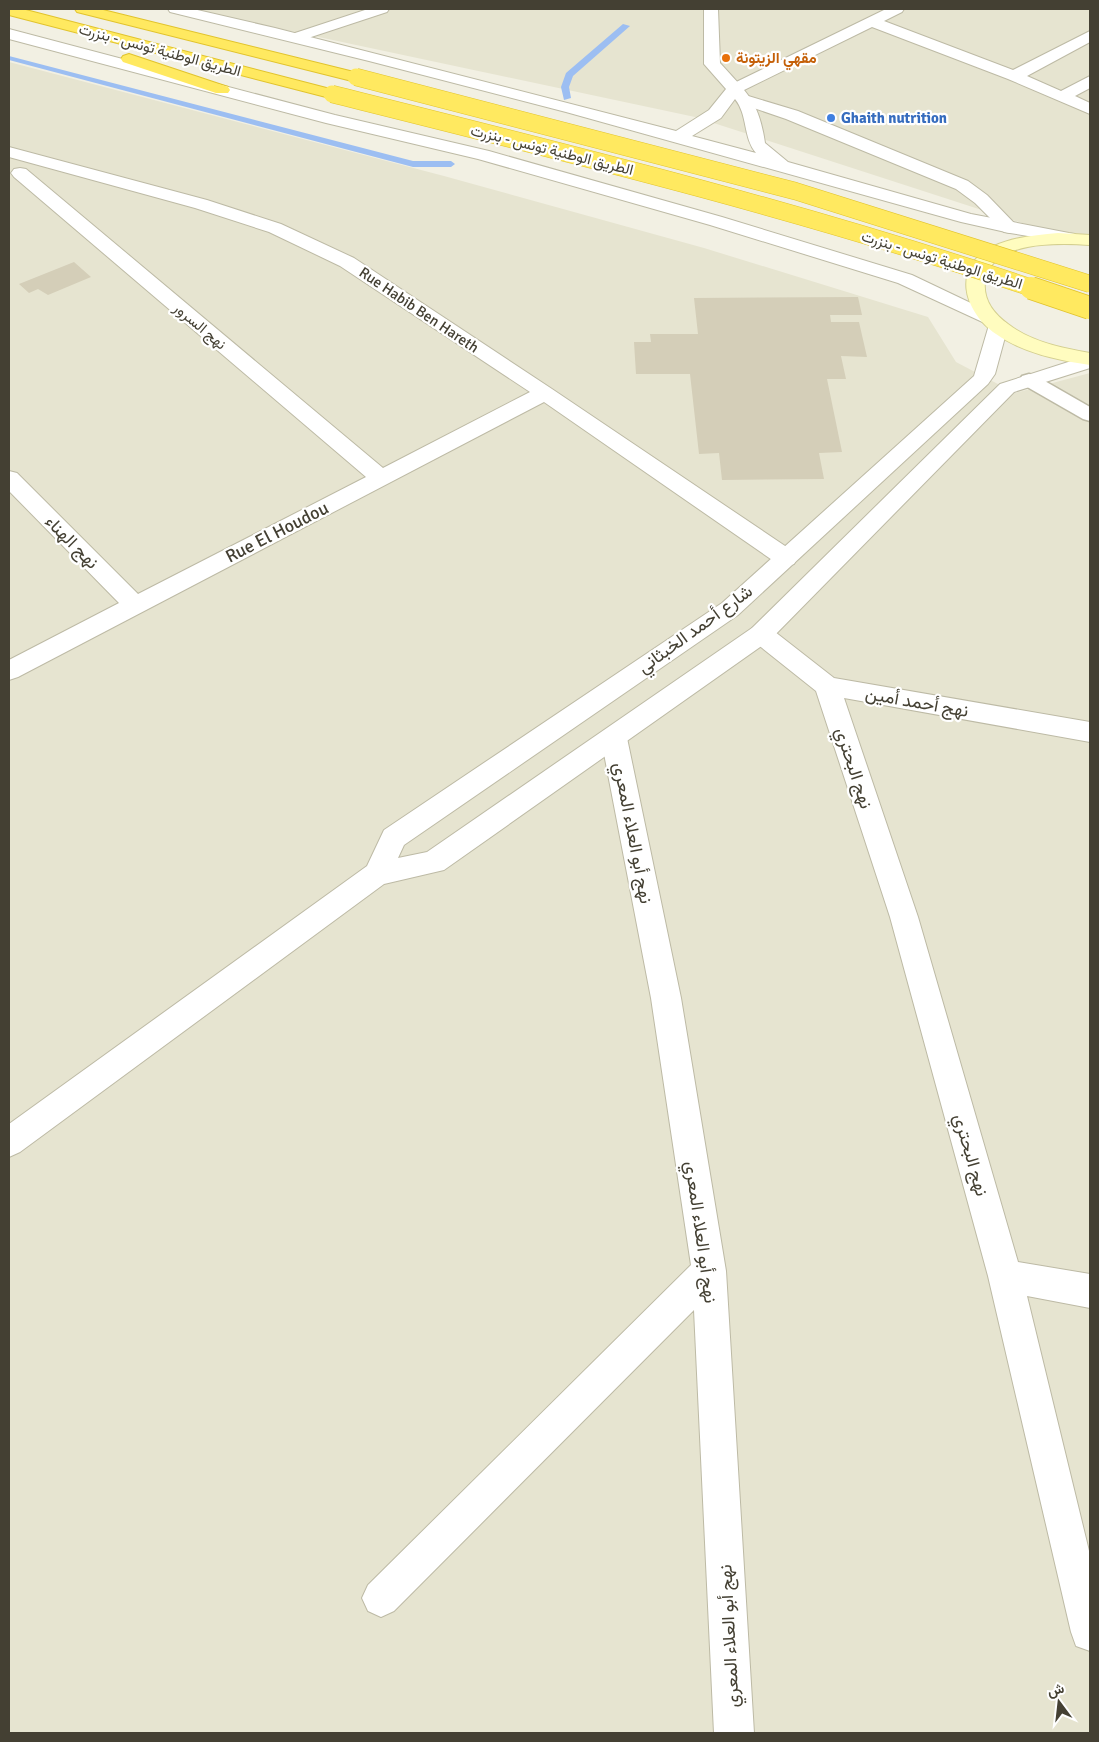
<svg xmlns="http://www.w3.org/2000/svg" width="1099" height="1742" font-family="Signika,Vazirmatn,sans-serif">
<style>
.residential{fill:#e6e4d0}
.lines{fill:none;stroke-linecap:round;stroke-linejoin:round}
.stream{fill:#9cbef2;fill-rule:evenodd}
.building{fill:#d4ceb8}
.service-casing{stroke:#bdbaa5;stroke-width:3}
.minor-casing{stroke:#bdbaa5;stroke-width:2}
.tertiary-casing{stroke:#bdbaa5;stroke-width:2}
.secondary-casing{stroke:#d4cf90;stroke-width:2}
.motorway-casing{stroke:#e1c32d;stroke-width:2}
.service{fill:#fff;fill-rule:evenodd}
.minor{fill:#fff;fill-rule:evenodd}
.tertiary{fill:#fff;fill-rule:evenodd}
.secondary{fill:#fffcbf;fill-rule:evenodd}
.motorway{fill:#ffe960;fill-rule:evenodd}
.motorway-bridge-far1-casing{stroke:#e1c32d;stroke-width:18;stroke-linecap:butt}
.motorway-bridge-casing{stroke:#e1c32d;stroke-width:24;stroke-linecap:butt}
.motorway-bridge-far1{stroke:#ffe960;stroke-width:17}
.motorway-bridge{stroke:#ffe960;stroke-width:22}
.food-dot{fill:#e8710a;stroke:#fff;stroke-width:2}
.shop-dot{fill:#3f7fe0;stroke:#fff;stroke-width:2}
.labels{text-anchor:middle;stroke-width:4.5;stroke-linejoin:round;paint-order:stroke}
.far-street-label{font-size:15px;fill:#444033;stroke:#fff}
.far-food-label{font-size:15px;font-weight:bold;fill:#c56008;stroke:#fff;text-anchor:start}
.far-shop-label{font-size:15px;font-weight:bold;fill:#366cbe;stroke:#fff;text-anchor:start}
.street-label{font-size:18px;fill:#444033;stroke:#fff}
</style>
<rect width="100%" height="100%" fill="#f2f0e3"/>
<path class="residential" d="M187,9H1090V245L695,117Z
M9,62L444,176L704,248L928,317L956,362L1015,393L1090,373V1733H9Z"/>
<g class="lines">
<path class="stream" d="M623,24L630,26L573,76L569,87L571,98L564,100L561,87L566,73Z
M9,56L413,161H451L455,164L451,167H413L9,60Z"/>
</g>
<path class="building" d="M74,262L91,277L48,295L38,289L29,293L19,284Z
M858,297L862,315H830L831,322H859L867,357L841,356L846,379H827L842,452L819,453L824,479L722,480L719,453L699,454L690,374H636L634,342H651L650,334H698L694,298Z"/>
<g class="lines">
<g class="service-casing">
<path id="service" d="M1029,374L1036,376L1090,407V421L1083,419L1022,384L1020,380L1022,376Z"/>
</g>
<g class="minor-casing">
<path id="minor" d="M368,9H389L387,12L299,41H289L286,38L289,35Z
M886,9H904L902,12L884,21L1013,70L1090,31V42L1027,76L1061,91L1090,76V88L1075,96L1090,103V114L1008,79L872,27L740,92H728L726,89L728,86Z
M745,95L798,111L968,181L987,195L1019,228L1016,232L1010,233L1004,232L975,203L956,189L786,119L739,103L737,100L739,97Z
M9,147L207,200L281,224L354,258L552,389L794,552L797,558L794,564L786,566L778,564L544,402L18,677L9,680V660L119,603L9,491V471L17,473L138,594L366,477L14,177L11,173L14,169L20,168L26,169L383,468L530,392L340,266L269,232L195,208L9,157Z
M761,625L770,628L834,678L1090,722V742L844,698L918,917L1018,1262L1090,1274V1308L1027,1296L1090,1555V1651L1076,1646L1071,1632L988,1276L890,917L816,691L752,640L749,634L752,628Z
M614,728L623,731L627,738L681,998L726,1271L754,1733H714L694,1310L394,1611L381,1617L368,1611L362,1598L368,1585L691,1265L651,998L601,738L605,731Z"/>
</g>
<g class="tertiary-casing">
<path id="tertiary" d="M168,9H193L275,28L676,131L709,110L726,89L704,64V9H718L720,63C747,93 759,101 765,143L788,162L971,214L1069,233L1075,234L1078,238L1075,242L1069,243L1010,233L961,222L566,112L369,61L170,12ZM735,99C748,115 743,138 756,153L692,136L721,118Z
M9,29L335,115L489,151L722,217L912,275L998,316L1000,321L1005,322L1008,326L995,374L988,384L738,615L404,845L398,858L427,852L752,628L1000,384L1090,355V368L1014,392L770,640L444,870L384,884L20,1152L9,1157V1124L367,866L384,830L722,603L974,376L989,325L898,283L710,225L478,159L326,123L9,39Z"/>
</g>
<g class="secondary-casing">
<path id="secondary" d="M1058,233L1090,235V245C1059,243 990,240 985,282C983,300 994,314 1008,324C1031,342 1062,348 1090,353V365C1058,360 1023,353 996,334C963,311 951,266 994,246C1014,237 1036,235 1058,233Z"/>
</g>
<g class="motorway-casing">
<path id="motorway" d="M9,9H22L338,91L340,94L338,97H326L9,15Z
M75,9H99L362,74L364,77L362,80L356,82L77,12Z
M129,54L228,87L230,90L228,93H216L123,62L121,59L123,56Z"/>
</g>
<use href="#service" class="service"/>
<use href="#minor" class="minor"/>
<use href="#tertiary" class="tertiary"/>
<use href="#secondary" class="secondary"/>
<use href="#motorway" class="motorway"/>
<g class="motorway-bridge-far1-casing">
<path id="motorway-bridge-far1" d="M356,77L795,191L1090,284
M332,94C568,153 804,211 1035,289"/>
</g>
<g class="motorway-bridge-casing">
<path id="motorway-bridge" d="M1031,288L1090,308"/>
</g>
<use href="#motorway-bridge-far1" class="motorway-bridge-far1"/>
<use href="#motorway-bridge" class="motorway-bridge"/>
</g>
<circle class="food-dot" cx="726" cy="58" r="5"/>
<circle class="shop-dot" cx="831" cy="118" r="5"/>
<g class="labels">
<g class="far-street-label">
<text transform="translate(160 50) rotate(15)" y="5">الطريق الوطنية تونس - بنزرت</text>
<text transform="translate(552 150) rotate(14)" y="5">الطريق الوطنية تونس - بنزرت</text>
<text transform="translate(942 260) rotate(17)" y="5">الطريق الوطنية تونس - بنزرت</text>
<text transform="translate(419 310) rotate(34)" y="5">Rue Habib Ben Hareth</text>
<text transform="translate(200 326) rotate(40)" y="5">نهج السرور</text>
</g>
<g class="far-food-label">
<text x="736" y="63">مقهي الزيتونة</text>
</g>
<g class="far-shop-label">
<text x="841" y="123">Ghaith nutrition</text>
</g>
<g class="street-label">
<text transform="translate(277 532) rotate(-27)" y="6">Rue El Houdou</text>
<text transform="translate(72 542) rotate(45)" y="6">نهج الهناء</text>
<text transform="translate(695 629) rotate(-36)" y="6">شارع أحمد الخبثاني</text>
<text transform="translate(917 702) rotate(10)" y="6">نهج أحمد أمين</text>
<text transform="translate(854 768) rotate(72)" y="6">نهج البحتري</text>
<text transform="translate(633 833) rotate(79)" y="6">نهج أبو العلاء المعري</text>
<text transform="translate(971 1155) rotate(74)" y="6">نهج البحتري</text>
<text transform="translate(701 1232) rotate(82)" y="6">نهج أبو العلاء المعري</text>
<text transform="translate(729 1636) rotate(-93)" y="6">نهج أبو العلاء المعري</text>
</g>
</g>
<rect width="1099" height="1742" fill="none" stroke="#444033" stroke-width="20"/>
<g transform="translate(1059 1702) rotate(345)" stroke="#ffffff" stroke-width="4" paint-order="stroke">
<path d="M0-4L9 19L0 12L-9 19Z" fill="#444033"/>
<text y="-8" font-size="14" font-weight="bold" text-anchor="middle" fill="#444033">ش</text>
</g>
</svg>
